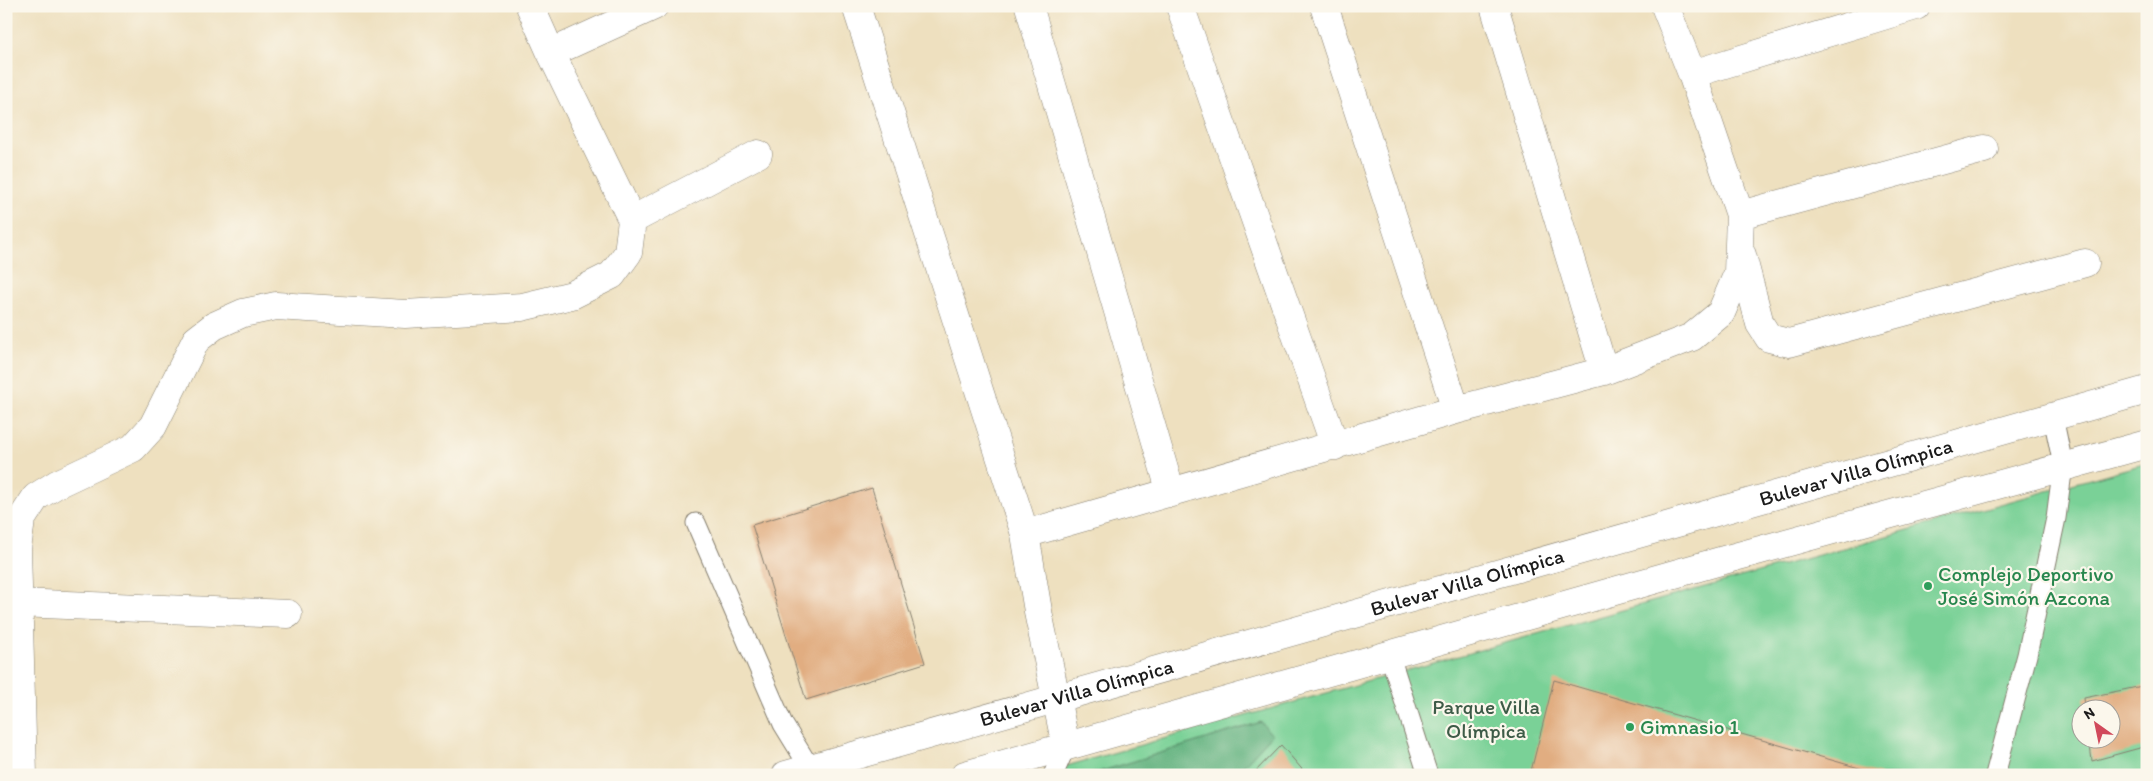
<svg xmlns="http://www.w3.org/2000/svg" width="2153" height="781" font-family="Itim,sans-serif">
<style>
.green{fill:#7ad197;stroke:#4b765a;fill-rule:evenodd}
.forest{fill:#63b380;stroke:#40684e}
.building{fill:#e1ad81}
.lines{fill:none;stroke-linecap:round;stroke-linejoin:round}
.service-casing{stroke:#857e6e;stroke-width:21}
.minor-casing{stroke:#857e6e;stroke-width:29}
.secondary-casing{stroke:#857e6e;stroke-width:29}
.service{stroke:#fff;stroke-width:19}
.minor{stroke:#fff;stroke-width:28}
.secondary{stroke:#fff;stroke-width:28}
.leisure-dot{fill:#2e9e5b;stroke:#fbf7ec;stroke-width:2}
.labels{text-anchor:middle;stroke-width:4.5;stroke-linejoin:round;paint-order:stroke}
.street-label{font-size:21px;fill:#1c1c1c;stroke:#fbf7ec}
.leisure-label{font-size:21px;fill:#27864d;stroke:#fbf7ec;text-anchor:start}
.park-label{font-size:21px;fill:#3d5b47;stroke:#fbf7ec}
</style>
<rect width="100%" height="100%" fill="#fbf7ec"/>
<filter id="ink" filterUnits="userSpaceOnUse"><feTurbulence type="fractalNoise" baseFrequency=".02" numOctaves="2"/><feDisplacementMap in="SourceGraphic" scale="10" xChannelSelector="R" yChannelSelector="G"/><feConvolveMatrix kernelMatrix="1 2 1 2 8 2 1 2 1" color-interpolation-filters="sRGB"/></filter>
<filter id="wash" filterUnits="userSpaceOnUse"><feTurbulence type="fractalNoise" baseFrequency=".0096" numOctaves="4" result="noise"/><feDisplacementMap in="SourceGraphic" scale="20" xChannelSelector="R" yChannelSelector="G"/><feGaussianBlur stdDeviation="1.12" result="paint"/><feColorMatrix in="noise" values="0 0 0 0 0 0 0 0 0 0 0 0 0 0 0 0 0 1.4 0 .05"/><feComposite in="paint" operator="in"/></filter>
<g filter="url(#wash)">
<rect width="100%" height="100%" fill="#eee0bf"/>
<path class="green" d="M2147,463V775H1034ZM2080,708H2110V738H2080Z"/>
<path class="forest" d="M1261,722L1272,735L1235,775H1089Z"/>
<g id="blocks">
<path class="building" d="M872,488L925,663L806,700L752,525Z
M1554,680L1880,774V775H1530Z
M2147,685V746L2092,761L2089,738H2110V708H2085L2084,698Z
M1281,745L1307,775H1252Z"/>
</g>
</g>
<g filter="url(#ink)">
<use href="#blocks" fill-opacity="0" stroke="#857e6e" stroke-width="1"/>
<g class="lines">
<g class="service-casing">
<path id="service" d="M696,523L783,724L810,768
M1390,656L1428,775
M1053,775L1066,746
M1995,775L2027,655L2056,518L2063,465L2053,417"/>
</g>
<g class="minor-casing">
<path id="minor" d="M856,6L1025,534L1039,617L1066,746
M1029,6L1171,493
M1180,6L1335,446
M1324,6L1456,410
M1494,6L1604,371
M551,53L654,6
M1692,74L1916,6
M1740,215L1984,149
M632,220L758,154
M1742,255L1760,324L1769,338L1789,343L2085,263
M1025,534L1456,410L1604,371L1692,337L1721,313L1738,273L1740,215L1692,74L1665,6
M18,603L288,614
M23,775L17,549L21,520L36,497L57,484L133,448L153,426L196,340L214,326L243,313L276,306L405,314L522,307L572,295L612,275L628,253L632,220L551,53L530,6"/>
</g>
<g class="secondary-casing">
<g id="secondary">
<path id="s1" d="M786,775L2147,390"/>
<path d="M965,775L1731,558L2147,444"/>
</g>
</g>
<use href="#service" class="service"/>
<use href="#minor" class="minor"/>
<use href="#secondary" class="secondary"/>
</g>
</g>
<g class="leisure-dot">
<circle cx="1928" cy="586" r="5"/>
<circle cx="1630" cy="727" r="5"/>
</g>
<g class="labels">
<g class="street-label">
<text dy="7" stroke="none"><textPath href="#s1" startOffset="1112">Bulevar Villa Olímpica</textPath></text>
<text dy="7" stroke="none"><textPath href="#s1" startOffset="708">Bulevar Villa Olímpica</textPath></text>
<text dy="7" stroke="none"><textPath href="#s1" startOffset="302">Bulevar Villa Olímpica</textPath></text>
</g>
<g class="leisure-label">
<text x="1938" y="581">Complejo Deportivo<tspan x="1938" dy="24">José Simón Azcona</tspan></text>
<text x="1640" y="734">Gimnasio 1</text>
</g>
<g class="park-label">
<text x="1486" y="714">Parque Villa<tspan x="1486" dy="24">Olímpica</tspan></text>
</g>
</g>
<rect width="2153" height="781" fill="none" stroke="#fbf7ec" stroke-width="25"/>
<g transform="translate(2096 724) rotate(327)"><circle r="24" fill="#fbf7ec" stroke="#a29f99"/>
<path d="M0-4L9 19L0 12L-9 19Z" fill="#d1495b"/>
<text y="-8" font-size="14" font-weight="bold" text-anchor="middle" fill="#1c1c1c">N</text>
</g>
</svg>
